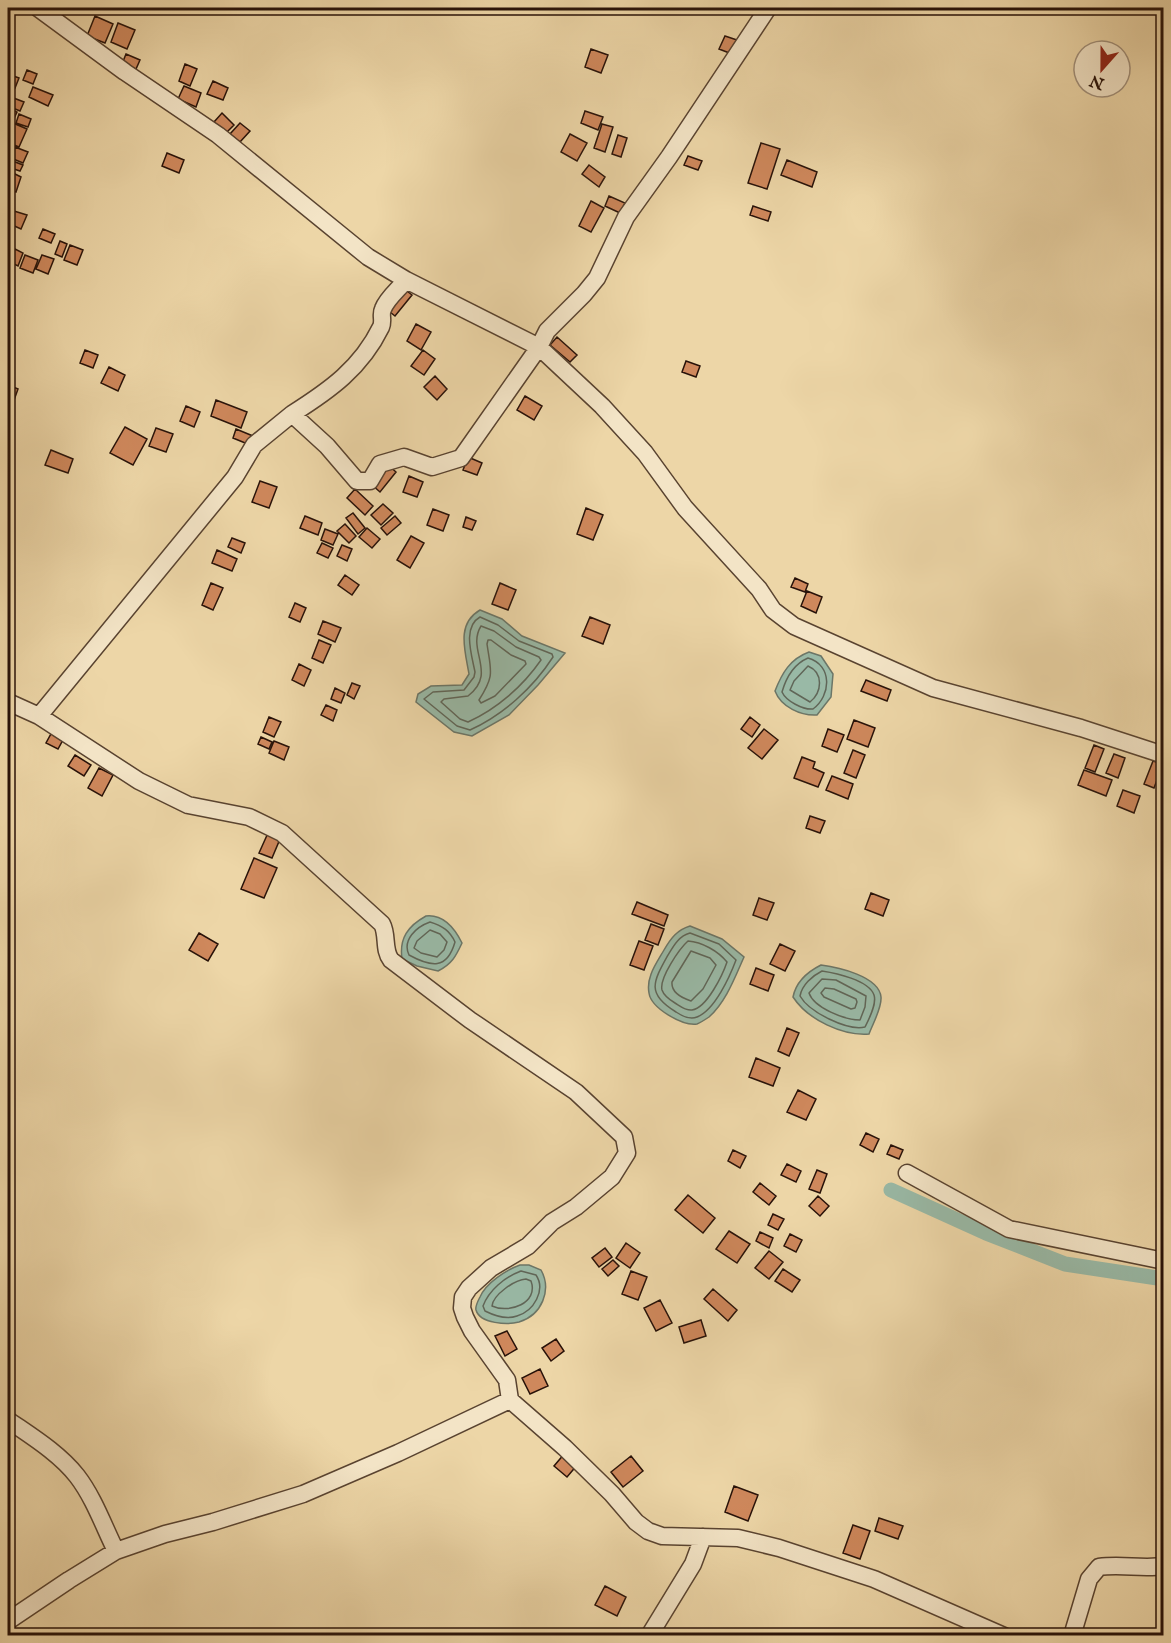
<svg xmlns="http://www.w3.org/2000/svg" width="1171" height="1643" font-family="'IM FELL English',serif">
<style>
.water{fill:#99b9a6;stroke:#6c7667;stroke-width:1.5}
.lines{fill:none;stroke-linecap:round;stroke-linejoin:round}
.shore{stroke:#606658;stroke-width:1.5}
.canal{stroke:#99b9a6;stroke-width:15}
.building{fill:#cf885c;stroke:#281209;stroke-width:1.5}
.minor-casing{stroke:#594330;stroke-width:19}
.minor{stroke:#f3e4c6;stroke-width:16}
</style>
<rect width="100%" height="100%" fill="#edd6a7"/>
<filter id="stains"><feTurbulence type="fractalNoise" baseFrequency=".00333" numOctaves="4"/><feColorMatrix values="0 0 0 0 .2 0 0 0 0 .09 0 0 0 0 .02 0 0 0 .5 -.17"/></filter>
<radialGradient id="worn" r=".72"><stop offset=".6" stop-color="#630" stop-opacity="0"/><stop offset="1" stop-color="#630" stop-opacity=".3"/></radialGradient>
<path class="water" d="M480,610L502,619L522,636L565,653L538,685L509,715L472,736L454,732L416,702L418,694L431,686L462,685L469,674C465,650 456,624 480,610Z
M809,652L821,656L833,674L831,697L817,715C801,716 781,707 775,691C782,673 790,659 809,652Z
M426,916C444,914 455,929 462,943C456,956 452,964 438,971L417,966L402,959C399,938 408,926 426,916Z
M690,926L722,939L744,957C735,977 726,1002 709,1017C706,1019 700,1023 697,1024C682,1026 651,1008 649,993C646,977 656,964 664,950C671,938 677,930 690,926Z
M821,965C837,967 879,976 881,997C882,1008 873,1023 869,1034C843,1036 808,1020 793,997C796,982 807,972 821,965Z
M520,1265H529L541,1270C552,1290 542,1315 519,1322C508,1325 480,1324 476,1310C475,1306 478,1301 480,1297C486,1283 506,1270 520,1265Z"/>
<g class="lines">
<path class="shore" d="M480,617L498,625L519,641L552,654L553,657C533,688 503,715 470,730L457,726L424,699L433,692L464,690L474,677L475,672C472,656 462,627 480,617Z
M481,626L494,631L516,647L539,657L541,660C523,686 497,709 468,722L460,719L441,702L444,699L468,696C498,673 466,650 481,626Z
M488,640H491L511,655L525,661L526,664L495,696L481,703L479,700C495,675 491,672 487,644Z
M808,658C833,665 831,696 813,709C803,710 786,701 782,692C786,678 794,664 808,658Z
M808,666C824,673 822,692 810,702L790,690L794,681Z
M430,922C443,926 450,931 455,942C447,970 431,967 409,955C402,940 416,927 430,922Z
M430,930L440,934L447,942L444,950L437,957L421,953L414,948L417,941Z
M690,933L719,944L736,960C730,976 715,1010 697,1017C690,1020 682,1016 676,1012C646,994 653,982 668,955C674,945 679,936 690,933Z
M688,941C702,942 718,951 727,962C723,974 707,1008 692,1010C686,1011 680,1006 675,1003C670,1000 664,996 662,990C659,978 680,948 688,941Z
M691,951L710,958L716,965L703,989L691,1001C682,998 671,992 672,982Z
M822,971C835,973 869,980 874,995C877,1004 869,1019 865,1027C847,1031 809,1012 800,996C802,985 812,976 822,971Z
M822,979L836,980L866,996L865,1007L860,1020C845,1020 814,1008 809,993Z
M825,988L834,989L856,999L857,1002L855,1008L851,1009L824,997L821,993Z
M521,1271L536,1275C546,1290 534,1311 517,1316C506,1320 495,1316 485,1311L483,1306C489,1290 505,1277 521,1271Z
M526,1279L531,1281C539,1303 509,1314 492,1306C493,1295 514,1280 526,1279Z"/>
<path class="canal" d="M891,1190L986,1233L1065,1264L1164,1279"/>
</g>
<path class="building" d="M95,16L113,24L105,43L87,36Z
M118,23L135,30L127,49L111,42Z
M725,36L737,40L732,54L719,49Z
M591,49L608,55L601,73L585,67Z
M126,54L140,60L136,69L122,64Z
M185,64L197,69L190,86L179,81Z
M27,70L37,74L33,84L23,80Z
M8,74L19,78L15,88L8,86Z
M213,81L228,88L223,100L207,94Z
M184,86L201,93L196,107L178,99Z
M33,87L53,95L48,106L29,97Z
M11,97L24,102L20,111L8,106Z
M8,108L17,112L8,131Z
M585,111L603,117L598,130L581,123Z
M222,113L234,125L226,133L214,122Z
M19,114L31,119L28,127L16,123Z
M13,123L27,129L19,147L14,145L10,155L8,154V137Z
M240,123L250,131L240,142L230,134Z
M602,124L613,127L605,152L594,148Z
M570,134L587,143L577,161L561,152Z
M618,135L627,138L621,157L612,154Z
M761,143L780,149L767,189L748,183Z
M15,147L28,152L23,163L11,158Z
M167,153L184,160L179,173L162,166Z
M688,156L702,161L698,170L684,165Z
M10,160L23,165L20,171L8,167Z
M787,160L817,172L812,187L781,175Z
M589,165L605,177L599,187L582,174Z
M13,173L21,177L16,192L8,189Z
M609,196L625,203L620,213L605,206Z
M591,201L604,208L591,232L579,226Z
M753,206L771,212L768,221L750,215Z
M14,211L27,215L21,229L10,224Z
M43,229L55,234L51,243L39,238Z
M60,241L67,244L62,257L55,254Z
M70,245L83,250L77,265L64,260Z
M15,249L23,253L18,266L10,262Z
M25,255L38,260L33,273L20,268Z
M42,255L54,259L48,274L36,269Z
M402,287L412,295L395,316L385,308Z
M416,324L431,332L421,350L407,341Z
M557,337L577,355L570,362L550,345Z
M85,350L98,355L93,368L80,363Z
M423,350L435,359L424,375L411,366Z
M686,361L700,366L696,377L682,372Z
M109,367L125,375L118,391L101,383Z
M435,376L447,389L437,400L424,387Z
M8,385L18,389L8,417Z
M525,396L542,406L534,420L517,410Z
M216,400L247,412L241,428L211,416Z
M186,406L200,412L194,427L180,421Z
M125,427L147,439L133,465L110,453Z
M156,428L173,434L166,452L149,446Z
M236,429L253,436L250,445L233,438Z
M51,450L73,459L68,473L45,465Z
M468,457L482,463L477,475L463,470Z
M387,464L396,472L380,492L371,484Z
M409,476L423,482L417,497L403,492Z
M260,481L277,487L269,508L252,502Z
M355,489L373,506L365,515L347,498Z
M383,504L393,513L381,525L371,515Z
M586,508L603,515L593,540L577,534Z
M433,509L449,515L443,531L427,525Z
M353,513L365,528L358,534L346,518Z
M305,516L322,523L318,535L300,528Z
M395,516L401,523L387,535L381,528Z
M466,517L476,521L472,530L463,527Z
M345,524L356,536L349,543L337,531Z
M367,528L380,539L372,548L359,537Z
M325,529L338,534L333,545L321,540Z
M411,536L424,543L410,568L397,560Z
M232,538L245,543L241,553L228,547Z
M322,543L333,548L328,558L317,553Z
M342,545L352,549L347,561L337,556Z
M217,550L237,559L232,571L212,563Z
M345,575L359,585L352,595L338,585Z
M795,578L808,584L805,592L791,587Z
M211,583L223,588L213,610L202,605Z
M500,583L516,590L508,610L492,604Z
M807,591L822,597L816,613L801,606Z
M295,603L306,608L300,622L289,617Z
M590,617L610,625L603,644L582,636Z
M323,621L341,628L335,642L318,634Z
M319,640L331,645L323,663L312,658Z
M299,664L311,670L304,686L292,680Z
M866,680L891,690L887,701L861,691Z
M352,683L360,686L354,699L347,695Z
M335,688L345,693L341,703L331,699Z
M326,705L337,710L333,721L321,715Z
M269,717L281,722L274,737L263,732Z
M750,717L760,725L752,737L741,729Z
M854,720L875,728L868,747L847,739Z
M764,729L778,740L762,759L748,748Z
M828,729L844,735L837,752L822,746Z
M52,732L64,738L58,749L46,743Z
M261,737L272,742L269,749L258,744Z
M274,741L289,747L284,760L269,753Z
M1094,745L1104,749L1095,772L1085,768Z
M853,750L865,755L856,778L844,773Z
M1114,754L1125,758L1118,778L1106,773Z
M75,755L91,765L84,776L68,766Z
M802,757L815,762L813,768L824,773L818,787L794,778Z
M1153,761L1163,764L1154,788L1144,784Z
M99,768L113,775L102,796L88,788Z
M1084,770L1112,780L1106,796L1078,785Z
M832,776L853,784L848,799L826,790Z
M1123,790L1140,796L1134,813L1117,806Z
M810,816L825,821L820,833L806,828Z
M268,833L280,839L272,858L259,853Z
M254,858L277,868L264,898L241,889Z
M871,893L889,900L883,916L865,909Z
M759,898L774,903L767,920L753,915Z
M637,902L668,915L664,926L632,914Z
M651,924L664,929L658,945L645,940Z
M199,933L218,944L208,961L189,950Z
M639,941L653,946L644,970L630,965Z
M780,944L795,951L785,971L770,964Z
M756,968L774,975L768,991L750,984Z
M787,1028L799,1033L789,1056L778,1051Z
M756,1058L780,1068L773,1086L749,1077Z
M798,1090L816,1099L806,1120L787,1112Z
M866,1133L879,1139L873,1152L860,1145Z
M891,1145L903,1150L899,1159L887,1154Z
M733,1150L746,1156L740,1168L728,1161Z
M787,1164L801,1171L796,1182L781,1175Z
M817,1170L827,1174L820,1193L809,1189Z
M760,1183L776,1196L769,1205L753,1192Z
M688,1195L715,1218L703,1233L675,1210Z
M818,1196L829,1206L820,1216L809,1206Z
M773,1214L784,1219L778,1230L768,1225Z
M729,1231L750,1244L737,1263L716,1249Z
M760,1232L773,1238L769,1248L756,1241Z
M790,1234L802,1240L796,1252L784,1246Z
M626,1243L640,1253L630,1268L616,1258Z
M605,1248L612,1257L599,1267L592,1258Z
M769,1251L783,1262L769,1279L755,1268Z
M613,1260L619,1266L608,1276L602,1269Z
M783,1269L800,1280L792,1292L775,1281Z
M631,1271L647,1277L638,1300L622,1294Z
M713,1289L737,1310L728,1321L704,1299Z
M660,1300L672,1323L656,1331L644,1308Z
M701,1320L706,1336L684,1343L679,1327Z
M507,1331L517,1349L505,1356L495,1336Z
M556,1339L564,1351L551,1361L542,1348Z
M540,1369L548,1386L530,1394L522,1378Z
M565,1453L578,1464L567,1477L554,1466Z
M631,1456L643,1471L623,1487L611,1472Z
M734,1486L758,1495L748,1521L725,1512Z
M879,1518L903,1526L898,1539L875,1531Z
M853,1525L870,1531L860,1559L843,1553Z
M605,1586L626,1597L617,1616L595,1605Z"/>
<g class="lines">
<g class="minor-casing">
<path id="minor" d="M38,8L125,72L218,135L368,257L406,280L539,347L602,406L645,453L685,508L759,589L773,610L794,626L933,688L1081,728L1164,755
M292,414C330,390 361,368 381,327C384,320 380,315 383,309C387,298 399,289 406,280
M8,702L39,716L139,781L188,805L249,817L282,833L382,924C388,935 383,950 391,960L470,1020L576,1092L624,1137L627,1153L612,1177L576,1207L552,1222L528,1246L491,1268L469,1288L463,1297L462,1308L465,1317L472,1331L507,1380L510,1400
M39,716L235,477L254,445L292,414L327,446L357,481H370L380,464L404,457L432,467L461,458L539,347L547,331L584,294L597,278L626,217L669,157L768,8
M907,1173L1009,1229L1164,1261
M8,1420C31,1436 59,1453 77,1476C94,1498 104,1527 116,1551
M8,1621L69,1580L116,1551L165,1534L213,1522L303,1494L398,1453L510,1400L565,1448L612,1494L636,1522L648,1531L662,1536L738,1538L779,1548L874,1579L1004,1636
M649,1636L693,1564L703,1537
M1072,1636L1089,1579L1099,1567C1121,1564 1142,1569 1164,1566"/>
</g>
<use href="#minor" class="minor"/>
</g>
<rect width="1171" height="1643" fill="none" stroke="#edd6a7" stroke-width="30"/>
<rect x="9" y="9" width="1153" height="1625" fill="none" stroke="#281209" stroke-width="3"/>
<rect x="15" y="15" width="1141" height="1613" fill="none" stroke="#281209" stroke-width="1.5"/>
<g transform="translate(1102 69) rotate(201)"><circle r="28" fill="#f3e4c6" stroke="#a2907a" stroke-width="1.5"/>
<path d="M0-4.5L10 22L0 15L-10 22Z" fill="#8f2418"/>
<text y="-9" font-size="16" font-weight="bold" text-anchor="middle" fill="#281209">N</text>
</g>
<rect width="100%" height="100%" filter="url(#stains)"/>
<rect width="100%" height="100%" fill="url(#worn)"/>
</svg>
